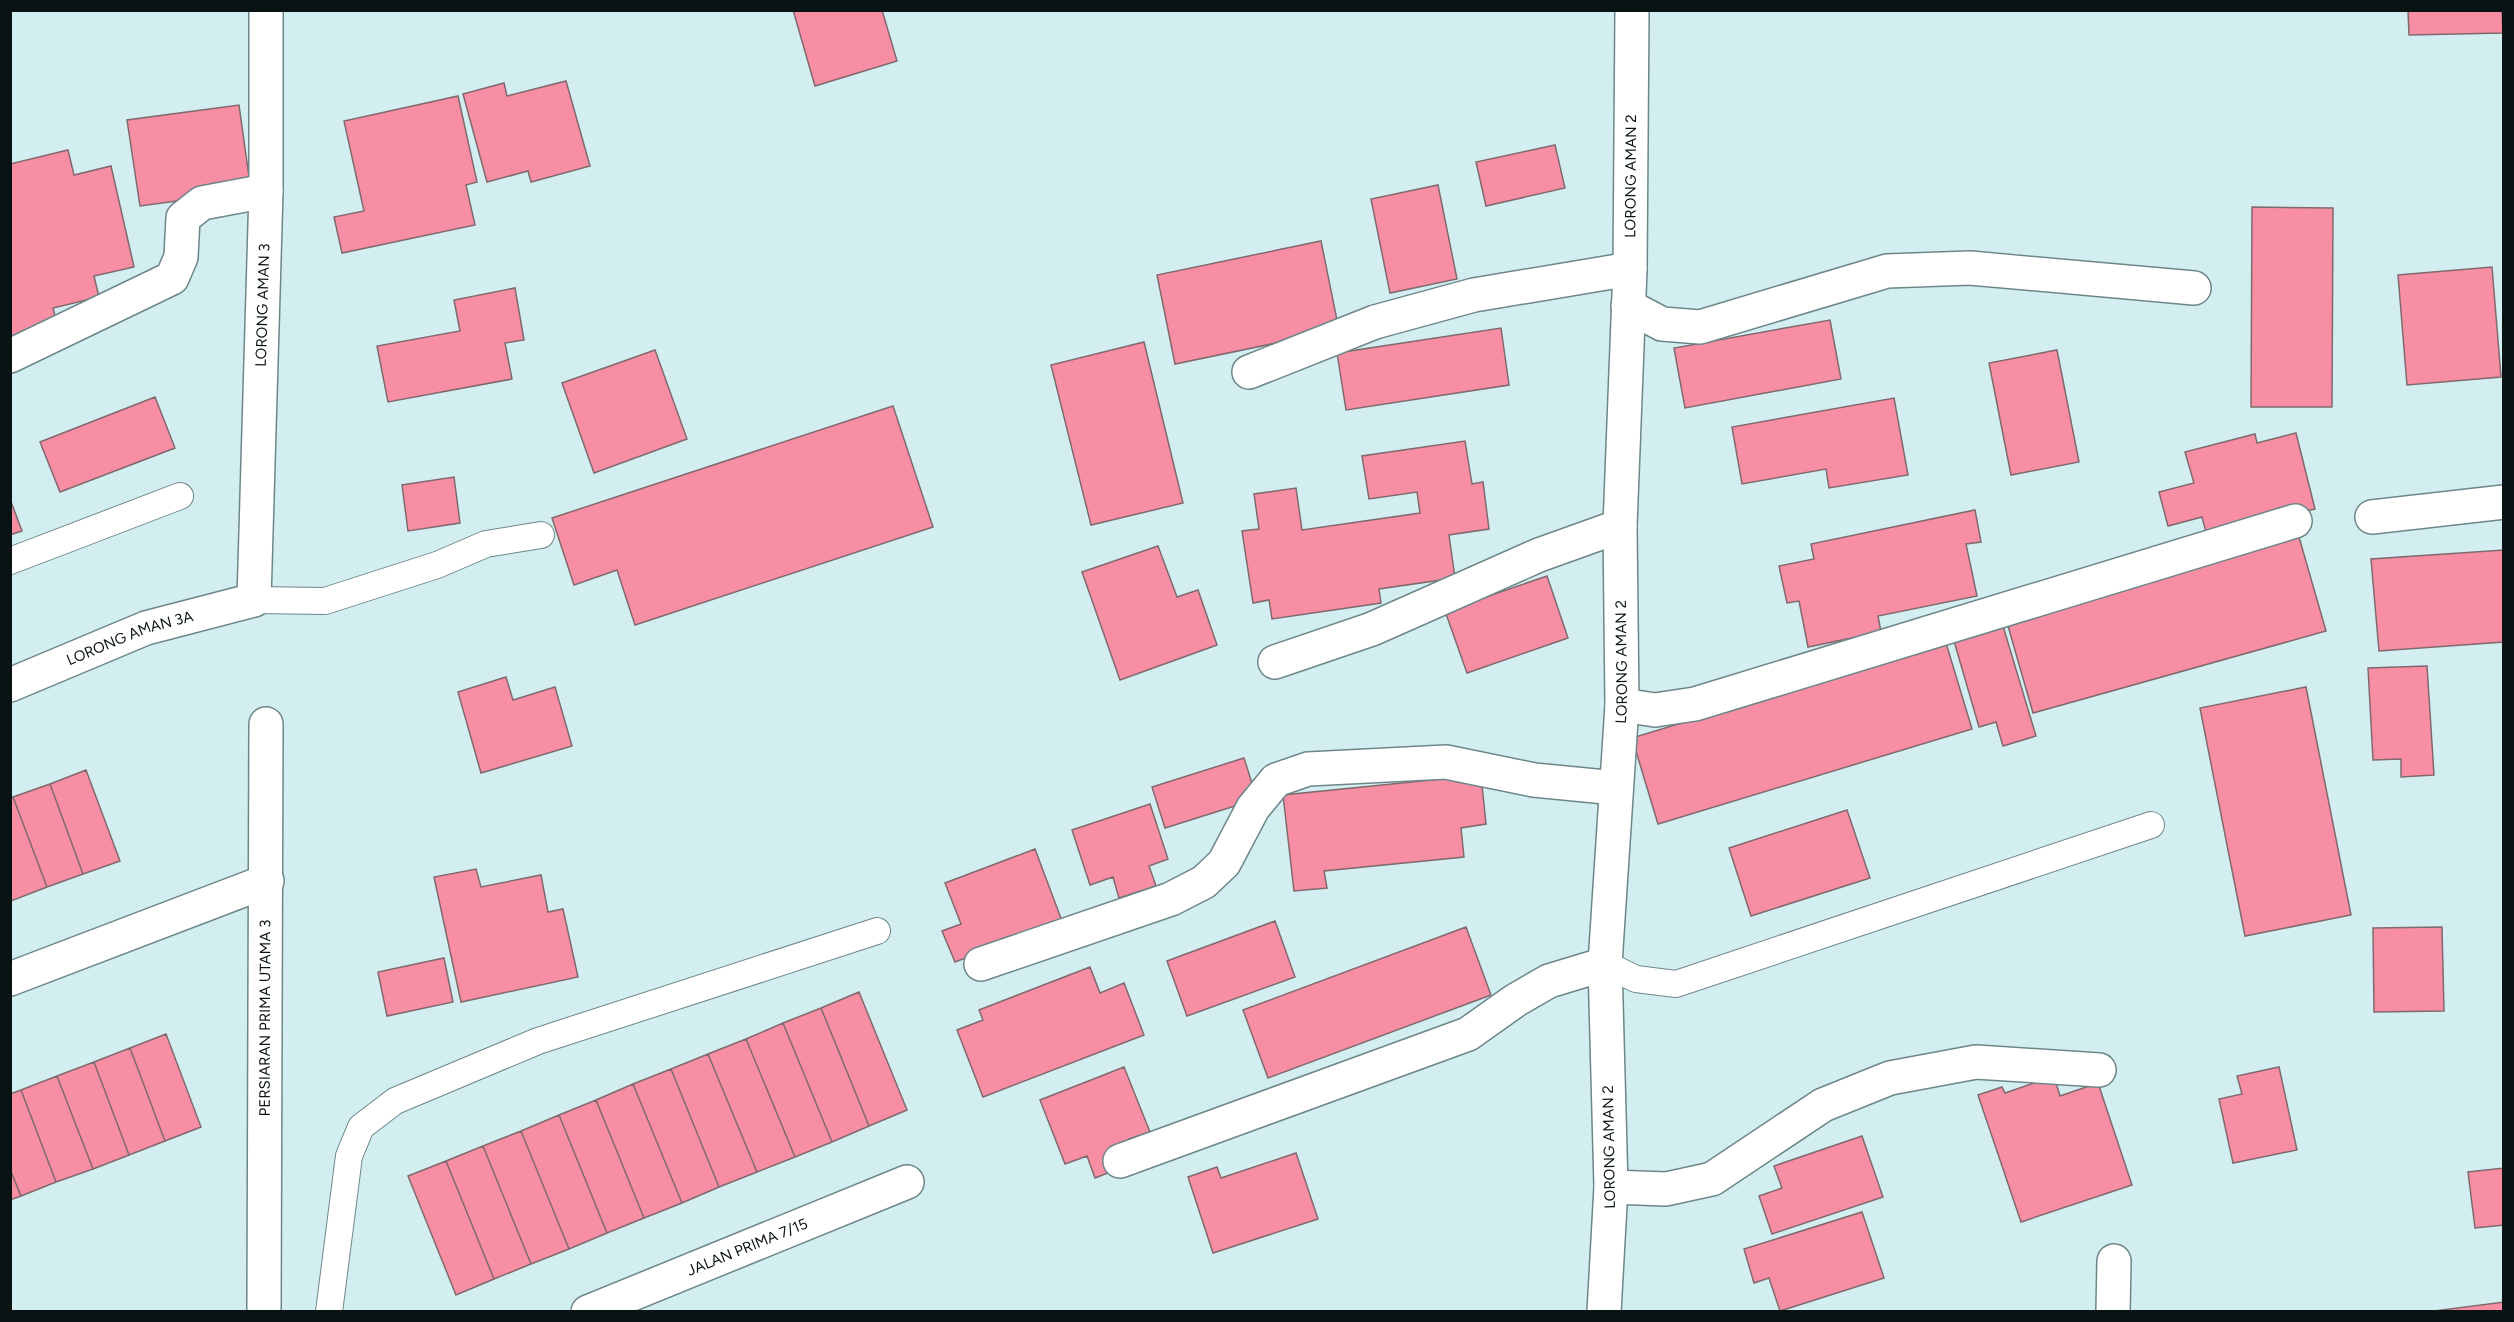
<svg xmlns="http://www.w3.org/2000/svg" width="2514" height="1322" font-family="Figtree,sans-serif">
<style>
.building{fill:#f88ea4;stroke:#80696d;stroke-width:1.5}
.lines{fill:none;stroke-linecap:round;stroke-linejoin:round}
.service-casing{stroke:#6d8689;stroke-width:28}
.minor-casing{stroke:#6d8689;stroke-width:36}
.service{stroke:#fff;stroke-width:26}
.minor{stroke:#fff;stroke-width:33}
.labels{text-anchor:middle;stroke-width:4.5;stroke-linejoin:round;paint-order:stroke}
.street-label{font-size:15px;fill:#091314;stroke:#fff}
</style>
<rect width="100%" height="100%" fill="#d3eef1"/>
<path class="building" d="M793,10H882L897,61L815,86Z
M2408,10H2502L2503,33L2409,35Z
M566,81L590,166L531,182L528,171L487,182L463,94L504,83L507,96Z
M458,96L477,182L466,185L475,225L342,253L334,217L364,211L344,121Z
M239,105L251,191L140,206L127,120Z
M1555,145L1565,188L1486,206L1476,162Z
M68,150L74,175L111,166L134,267L94,276L99,297L53,308L59,331L10,342V164Z
M1438,185L1457,279L1390,293L1371,199Z
M2252,207L2333,208L2332,407H2251Z
M1321,241L1339,330L1175,364L1157,275Z
M2492,267L2501,377L2407,385L2398,275Z
M515,288L524,340L505,343L512,379L388,402L377,346L460,331L454,300Z
M1830,320L1841,379L1685,408L1674,348Z
M1501,328L1509,385L1346,410L1337,353Z
M1144,342L1183,503L1091,525L1051,365Z
M655,350L687,439L594,473L562,383Z
M2057,350L2079,462L2011,475L1989,363Z
M155,397L175,448L60,492L40,442Z
M1894,398L1908,475L1829,488L1826,469L1742,484L1732,427Z
M893,406L933,527L635,625L617,570L574,585L552,518Z
M2296,433L2315,509L2207,536L2202,517L2168,526L2159,492L2194,483L2185,452L2255,434L2257,443Z
M1465,441L1472,484L1483,482L1489,529L1449,535L1455,578L1379,589L1381,603L1272,619L1269,600L1253,603L1242,531L1259,529L1254,494L1296,488L1302,530L1420,513L1417,492L1369,499L1362,456Z
M454,477L460,523L408,531L402,485Z
M10,499L22,531L10,535Z
M1975,510L1981,542L1966,544L1977,596L1878,616L1881,632L1808,647L1799,601L1787,603L1779,566L1814,559L1811,544Z
M2299,537L2326,631L2033,713L2006,619Z
M1158,546L1177,597L1198,590L1217,645L1120,680L1082,572Z
M2504,550V642L2379,651L2371,559Z
M1547,576L1568,638L1467,673L1445,611Z
M2003,626L2036,736L2003,746L1996,722L1979,727L1954,641Z
M1946,643L1972,729L1658,824L1632,738Z
M2427,666L2434,775L2401,777V759L2373,760L2368,668Z
M506,677L513,700L555,687L572,746L481,773L458,692Z
M2306,687L2351,915L2245,936L2200,708Z
M1244,758L1257,799L1165,828L1152,787Z
M86,770L120,861L83,874L50,784Z
M1481,775L1486,824L1461,828L1464,857L1324,871L1327,888L1294,891L1283,795Z
M50,784L83,874L47,887L13,797Z
M13,797L47,887L11,901L10,798Z
M1150,804L1168,859L1149,866L1156,886L1119,898L1113,877L1090,885L1072,830Z
M1847,810L1870,878L1751,916L1729,848Z
M1035,849L1062,921L955,962L942,931L961,924L945,883Z
M476,869L481,887L541,875L548,912L563,909L578,977L461,1002L434,877Z
M1275,921L1295,977L1187,1016L1167,961Z
M1466,927L1491,995L1268,1078L1243,1010Z
M2442,927L2444,1011L2374,1012L2373,928Z
M444,958L453,1002L387,1016L378,972Z
M1090,967L1100,993L1124,983L1144,1035L983,1097L957,1030L983,1020L979,1010Z
M859,992L907,1110L869,1126L821,1008Z
M821,1008L869,1126L832,1142L783,1023Z
M783,1023L832,1142L795,1157L746,1039Z
M166,1034L201,1127L165,1141L130,1048Z
M746,1039L795,1157L757,1172L708,1054Z
M130,1048L165,1141L129,1155L94,1062Z
M708,1054L757,1172L719,1187L671,1069Z
M94,1062L129,1155L93,1169L57,1076Z
M1124,1067L1150,1132L1129,1139L1138,1161L1095,1178L1087,1156L1065,1164L1040,1100Z
M2279,1067L2297,1150L2233,1163L2219,1099L2242,1094L2237,1076Z
M671,1069L719,1187L682,1203L633,1084Z
M57,1076L93,1169L56,1182L21,1090Z
M2054,1076L2060,1096L2098,1083L2132,1185L2021,1222L1978,1095L2002,1087L2005,1093Z
M633,1084L682,1203L644,1218L596,1100Z
M21,1090L56,1182L21,1196L10,1169V1094Z
M596,1100L644,1218L607,1233L559,1115Z
M559,1115L607,1233L569,1249L521,1131Z
M521,1131L569,1249L531,1264L483,1146Z
M1862,1136L1883,1197L1772,1234L1759,1196L1782,1188L1774,1166Z
M483,1146L531,1264L494,1279L446,1161Z
M1296,1153L1318,1219L1213,1253L1188,1177L1217,1167L1221,1178Z
M446,1161L494,1279L456,1295L408,1176Z
M2504,1168V1225L2475,1228L2468,1172Z
M10,1169L21,1196L10,1200Z
M1862,1212L1884,1278L1780,1311L1769,1278L1754,1283L1744,1249Z
M2504,1302V1312H2426Z"/>
<g class="lines">
<g class="service-casing">
<path id="service" d="M10,561L180,496
M254,600L325,601L437,565L486,544L541,535
M1605,964L1636,979L1676,984L2151,825
M329,1312L349,1156L361,1127L395,1101L538,1041L877,931"/>
</g>
<g class="minor-casing">
<g id="minor">
<path d="M1628,306L1662,324L1700,327L1887,271L1970,268L2194,288"/>
<path d="M10,356L172,278L181,257L183,218L202,203L266,191"/>
<path d="M1249,372L1375,322L1474,295L1630,269"/>
<path d="M2372,517L2504,502"/>
<path d="M1275,662L1372,629L1539,555L1620,526"/>
<path id="s1" d="M10,685L146,628L254,600L266,191V10"/>
<path d="M1622,705L1655,710L1695,704L2295,521"/>
<path d="M981,964L1171,899L1204,882L1224,863L1253,808L1276,780L1308,769L1446,762L1534,780L1616,788"/>
<path d="M10,979L267,881"/>
<path d="M1120,1161L1468,1034L1516,1000L1549,981L1605,964"/>
<path d="M1611,1187L1666,1189L1712,1179L1823,1105L1890,1078L1976,1062L2099,1070"/>
<path id="s2" d="M264,1312L266,724"/>
<path id="s3" d="M588,1312L907,1182"/>
<path id="s4" d="M1604,1312L1611,1187L1605,964L1622,705L1620,526L1630,269L1632,10"/>
<path d="M2113,1312L2114,1261"/>
</g>
</g>
<use href="#service" class="service"/>
<use href="#minor" class="minor"/>
</g>
<g class="labels">
<g class="street-label">
<text dy="5" stroke="none"><textPath href="#s4" startOffset="1137">LORONG AMAN 2</textPath></text>
<text dy="5" stroke="none"><textPath href="#s1" startOffset="554">LORONG AMAN 3</textPath></text>
<text dy="5" stroke="none"><textPath href="#s1" startOffset="129">LORONG AMAN 3A</textPath></text>
<text dy="5" stroke="none"><textPath href="#s4" startOffset="651">LORONG AMAN 2</textPath></text>
<text dy="5" stroke="none"><textPath href="#s2" startOffset="294">PERSIARAN PRIMA UTAMA 3</textPath></text>
<text transform="translate(1609 1147) rotate(-91)" y="5">LORONG AMAN 2</text>
<text dy="5" stroke="none"><textPath href="#s3" startOffset="172">JALAN PRIMA 7/15</textPath></text>
</g>
</g>
<rect width="2514" height="1322" fill="none" stroke="#091314" stroke-width="24"/>
</svg>
